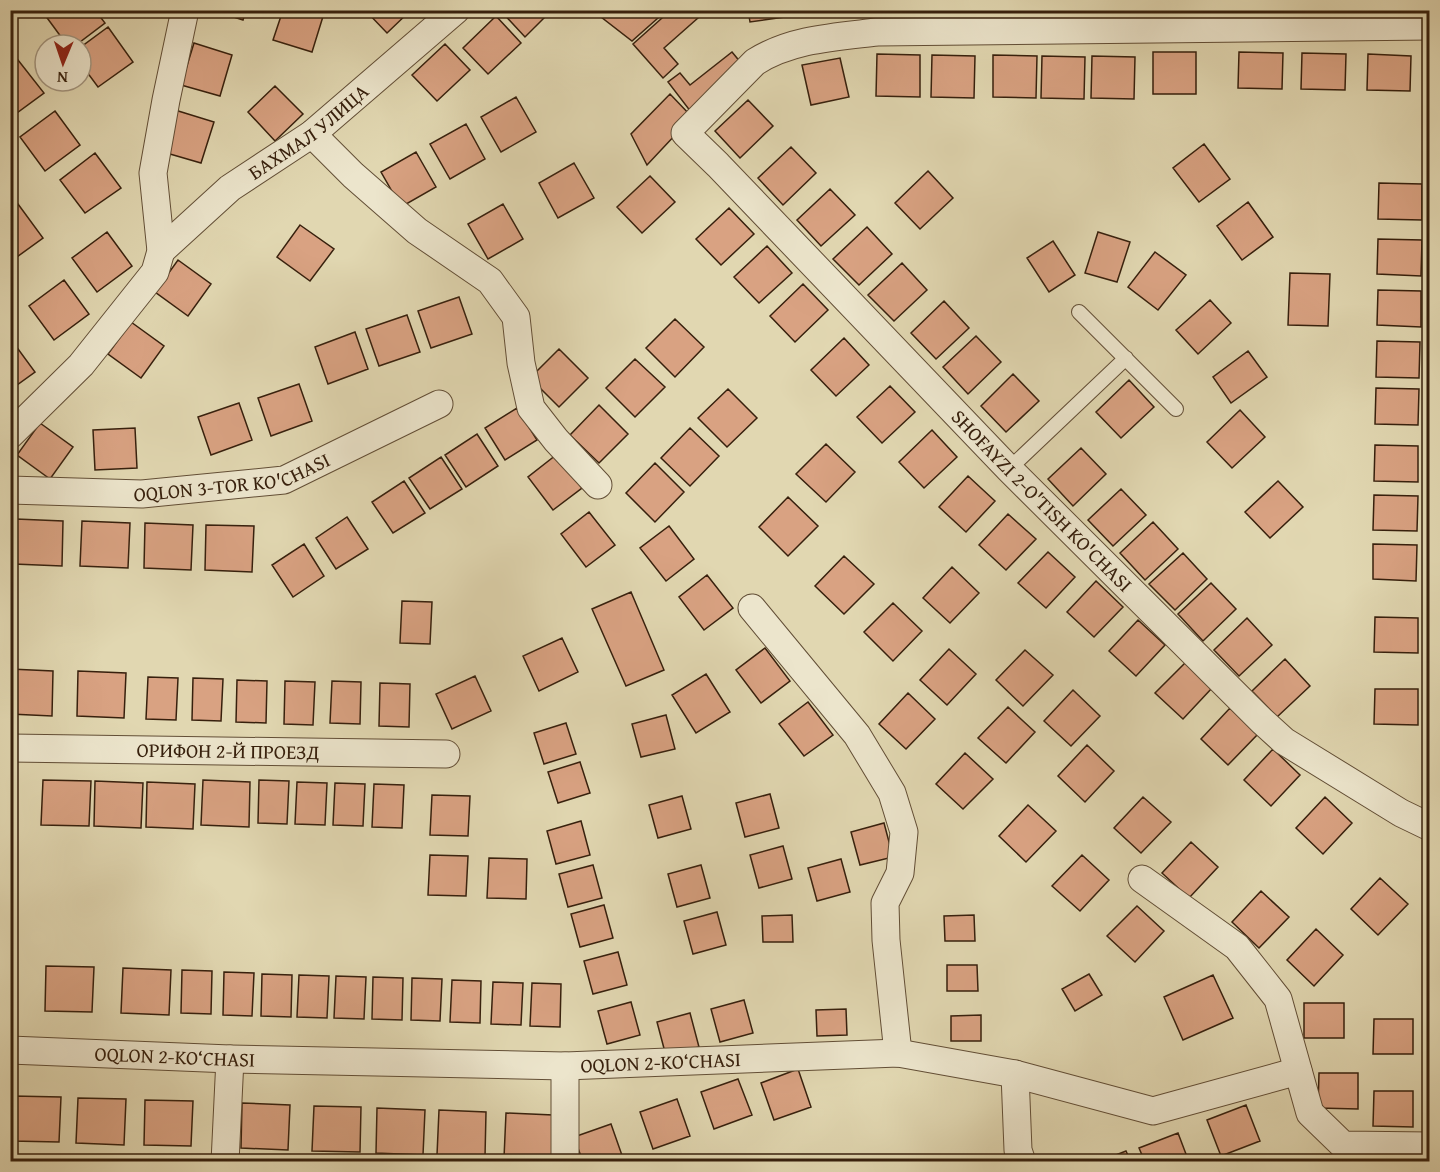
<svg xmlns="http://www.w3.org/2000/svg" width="1440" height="1172" font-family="'Gentium Book Plus',serif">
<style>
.building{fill:#d9a282;stroke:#37200d;stroke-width:1.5}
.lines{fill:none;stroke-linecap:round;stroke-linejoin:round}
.service-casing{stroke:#624e36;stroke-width:16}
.minor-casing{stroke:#624e36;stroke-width:29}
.service{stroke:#ece5cc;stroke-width:14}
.minor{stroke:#ece5cc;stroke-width:27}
.labels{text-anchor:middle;stroke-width:5;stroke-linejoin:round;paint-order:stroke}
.street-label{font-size:20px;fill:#37200d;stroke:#ece5cc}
</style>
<rect width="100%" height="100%" fill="#e1d7b1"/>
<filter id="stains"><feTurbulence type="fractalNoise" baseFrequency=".00333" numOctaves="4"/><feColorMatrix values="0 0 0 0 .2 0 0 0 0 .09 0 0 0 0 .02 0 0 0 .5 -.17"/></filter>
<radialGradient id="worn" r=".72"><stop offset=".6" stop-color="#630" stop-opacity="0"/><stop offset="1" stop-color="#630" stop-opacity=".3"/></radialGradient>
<path class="building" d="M51,10H95L105,23L76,45H67L45,15Z
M212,10H246L243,20Z
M283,10H325L312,52L273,40Z
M365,10H411L387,33Z
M500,10H552L525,37Z
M592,10H667L632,41Z
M671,10H707L664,48L678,64L663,78L633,44Z
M748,10H790L791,16L750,22Z
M496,16L521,43L488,74L463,48Z
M108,27L133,62L98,87L81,64V47Z
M194,43L232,55L220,96L181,85Z
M445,44L470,70L437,101L412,75Z
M732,52L746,69L691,112L668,82L680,73L690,85Z
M1153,52H1196V94H1153Z
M1239,52L1283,53L1282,89L1238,88Z
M1302,53L1346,54L1345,90L1301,89Z
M877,54L920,55V97L876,96Z
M1368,54L1411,56L1410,91L1367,90Z
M932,55L975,56L974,98L931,97Z
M993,55L1037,56L1036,98L993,97Z
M1042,56L1085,57L1084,99L1041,98Z
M1092,56L1135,57L1134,99L1091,98Z
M840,58L849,97L811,105L802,65Z
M18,60L44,93L10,118V65Z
M275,86L303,114L275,141L248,112Z
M670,94L692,117L647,165L631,134Z
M516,97L536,132L501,152L481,117Z
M748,100L773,126L740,158L715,131Z
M175,110L214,122L201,163L163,152Z
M55,111L80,145L45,171L20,137Z
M466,124L485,159L450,179L430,144Z
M1204,144L1230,179L1199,202L1173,168Z
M791,147L816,173L783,205L758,178Z
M416,152L436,187L401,207L381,172Z
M95,153L121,188L85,213L60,180Z
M574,163L594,198L558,218L539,183Z
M928,171L953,198L920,229L895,203Z
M650,176L675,202L642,233L617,207Z
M1379,183L1422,184V220L1378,219Z
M830,189L855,215L821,246L797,220Z
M1248,202L1273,237L1242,260L1217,226Z
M18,204L43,238L10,262V209Z
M503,204L523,239L488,259L468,224Z
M729,208L754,234L721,265L696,239Z
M300,225L334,249L310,281L277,257Z
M867,227L892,254L859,285L833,259Z
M107,232L132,266L97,292L72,258Z
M1098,232L1130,242L1117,282L1085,273Z
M1378,239L1422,240L1421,276L1377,274Z
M1053,241L1075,275L1049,292L1027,258Z
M767,246L792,273L759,303L734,277Z
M1155,252L1186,275L1158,310L1128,287Z
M178,260L211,284L188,316L155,292Z
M902,263L927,290L894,321L868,295Z
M1290,273L1330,274L1328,326L1288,325Z
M64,280L89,314L54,340L29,306Z
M803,284L828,310L795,342L770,316Z
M1378,290L1421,291V327L1377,325Z
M459,297L472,334L431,348L418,311Z
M1210,300L1231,323L1198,354L1176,330Z
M944,301L969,328L936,359L911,333Z
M407,315L420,352L379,366L366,329Z
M675,319L704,347L675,377L646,348Z
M131,322L164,346L141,378L108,354Z
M355,332L368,369L328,384L315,347Z
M976,336L1001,362L968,394L943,367Z
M10,338L35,372L10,390Z
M844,338L869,365L836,396L811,370Z
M1377,341L1420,342L1419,378L1376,377Z
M559,349L588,378L559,407L530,378Z
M1248,351L1267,377L1231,403L1213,377Z
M635,359L665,387L635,417L606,388Z
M1013,374L1039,401L1006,432L981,406Z
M1129,380L1154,407L1121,438L1096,412Z
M299,384L312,421L271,436L258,398Z
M890,386L915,412L882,443L857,417Z
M1376,388L1419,389L1418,425L1375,424Z
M728,389L757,418L727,447L698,418Z
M239,403L252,440L211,455L198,417Z
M599,405L628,434L599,463L570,435Z
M517,408L537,440L505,460L485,428Z
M1240,410L1265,437L1232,468L1207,442Z
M40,423L73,447L50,479L17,455Z
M135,428L137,468L95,470L93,430Z
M690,428L719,456L690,486L661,458Z
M932,430L957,457L924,488L899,462Z
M477,434L498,466L466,487L445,455Z
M826,444L855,472L826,502L796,474Z
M1375,445L1418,446V482L1374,481Z
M1081,448L1106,474L1073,506L1048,479Z
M556,455L582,488L553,510L528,477Z
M441,457L462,489L430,509L409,478Z
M655,463L684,492L655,522L626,493Z
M968,476L995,501L966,532L939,507Z
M404,481L425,513L393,533L372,502Z
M1278,481L1303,507L1270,538L1245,512Z
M1121,489L1146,515L1113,546L1088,520Z
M1374,495L1418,496L1417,531L1373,530Z
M788,497L818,526L788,556L759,527Z
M589,512L615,545L586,567L561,534Z
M1008,514L1036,539L1006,570L979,545Z
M347,517L368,549L336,569L316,538Z
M16,519L63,521L62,566L14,564Z
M82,521L130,523L128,568L80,566Z
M1153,522L1178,549L1145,580L1120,553Z
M145,523L193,525L191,570L144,568Z
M206,525L254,526L252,572L205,570Z
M669,526L694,559L666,581L640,548Z
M304,544L324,576L293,597L272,565Z
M1373,544L1417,545L1416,581L1373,579Z
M1048,552L1075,577L1046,608L1018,583Z
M1183,553L1207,579L1175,610L1149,584Z
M844,556L874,584L844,614L815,586Z
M952,567L979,593L950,623L923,598Z
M707,575L733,608L704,630L679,597Z
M1096,581L1123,607L1094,637L1067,612Z
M1211,583L1236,609L1203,641L1178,614Z
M631,592L664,670L626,686L592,609Z
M402,601L432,602L430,644L400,643Z
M893,603L922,631L893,661L864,632Z
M1375,617L1418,618V653L1374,652Z
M1247,618L1272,645L1239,676L1214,650Z
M1138,620L1165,645L1136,676L1109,651Z
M562,638L578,672L539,691L523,656Z
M765,648L790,681L761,703L736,670Z
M949,649L976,674L947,705L920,680Z
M1025,650L1053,675L1023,706L996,680Z
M1285,659L1310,686L1277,717L1252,691Z
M1185,663L1212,688L1183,719L1155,693Z
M10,669L53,671L52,716L10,714Z
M78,671L126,673L124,718L77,716Z
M706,674L730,712L696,733L672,695Z
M475,676L491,711L452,729L436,694Z
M148,677L178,678L176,720L146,719Z
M193,678L223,679L221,721L192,720Z
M237,680L267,681L266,723L236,722Z
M285,681L315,682L313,725L284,724Z
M332,681L361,682L360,724L330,723Z
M380,683L410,684L409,727L379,726Z
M1375,689H1418V725L1374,724Z
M1073,690L1100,716L1071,746L1044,721Z
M908,693L935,719L906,749L879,724Z
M808,702L833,735L804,756L779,724Z
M1008,707L1035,732L1006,763L978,738Z
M1230,708L1258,734L1228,765L1201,739Z
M666,715L675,749L641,757L632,724Z
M566,723L576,754L544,764L534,733Z
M1087,745L1114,771L1085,802L1058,776Z
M1273,749L1300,775L1271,806L1244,780Z
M965,753L993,779L963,809L936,784Z
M580,762L590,793L558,803L548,772Z
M43,780L91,781L89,826L41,825Z
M203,780L250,782L249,827L201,825Z
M259,780L289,781L287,824L258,823Z
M95,781L143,783L141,828L94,826Z
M147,782L195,784L193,829L146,827Z
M297,782L327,783L325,825L295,824Z
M335,783L365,784L363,826L333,825Z
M374,784L404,785L402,828L372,827Z
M770,794L779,828L745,837L736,803Z
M432,795L470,796L468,836L430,835Z
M682,796L691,829L658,838L649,805Z
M1143,797L1171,822L1141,853L1114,828Z
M1325,797L1352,823L1323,854L1296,828Z
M1028,805L1056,831L1026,862L999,836Z
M581,821L590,855L556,864L547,831Z
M884,823L893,857L860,865L851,832Z
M1191,842L1218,867L1189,898L1162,873Z
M783,846L792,879L759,888L750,855Z
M430,855L468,856L466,896L428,895Z
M1082,855L1109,880L1080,911L1052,886Z
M489,858L527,859L526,899L487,898Z
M841,859L850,892L817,901L808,868Z
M593,865L602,898L568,907L559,874Z
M701,865L710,898L677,907L668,874Z
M1380,878L1408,904L1378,935L1351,909Z
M1261,891L1289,917L1259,948L1232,922Z
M604,905L613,938L580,947L571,914Z
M1137,906L1164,931L1135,962L1107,936Z
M717,912L726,945L693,954L684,921Z
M792,915L793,942H763L762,916Z
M974,915L975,941H945L944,916Z
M1316,929L1343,955L1314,986L1287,960Z
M618,952L627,985L593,994L584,961Z
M10,964L15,965L14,1010L10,1009Z
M947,965H977L978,991H947Z
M46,966L94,967L92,1012L45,1011Z
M123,968L171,970L169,1015L121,1013Z
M182,970L212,971L211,1014L181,1013Z
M224,972L254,973L252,1016L223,1015Z
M262,974L292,975L291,1017L261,1016Z
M1089,974L1102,995L1075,1011L1062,989Z
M299,975L329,976L327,1018L297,1017Z
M1213,975L1233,1018L1183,1040L1164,997Z
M336,976L366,977L364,1019L334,1018Z
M373,977L403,978L402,1020L372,1019Z
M412,978L442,979L440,1021L411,1020Z
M452,980L481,981L480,1023L450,1022Z
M493,982L523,983L521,1025L491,1024Z
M532,983L561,984L560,1027L530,1026Z
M744,1000L753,1033L720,1042L711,1009Z
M631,1002L640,1035L607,1044L598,1011Z
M1304,1003H1344V1038H1304Z
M846,1009L847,1035L817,1036L816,1010Z
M690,1013L699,1047L666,1056L657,1022Z
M981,1015V1041H951V1016Z
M1374,1019H1413V1054H1373Z
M798,1069L811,1107L774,1120L761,1083Z
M1319,1073H1358V1109L1318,1108Z
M738,1079L752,1115L714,1129L701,1092Z
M1374,1091H1413V1127L1373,1126Z
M13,1096L61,1097L59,1142L11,1141Z
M78,1098L126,1099L124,1145L76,1143Z
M677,1099L690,1136L653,1149L640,1112Z
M145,1100L193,1101L191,1146L144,1145Z
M242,1103L290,1105L288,1150L241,1148Z
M1246,1105L1260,1141L1221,1156L1207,1120Z
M314,1106L361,1107L360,1152L312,1151Z
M377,1108L425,1110L423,1155L376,1153Z
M439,1110L486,1112L485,1157L437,1155Z
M506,1113L553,1115L552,1160L504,1158Z
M611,1124L624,1161L583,1162L574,1137Z
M1178,1133L1189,1162H1145L1139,1148Z
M1126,1151L1131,1162H1098Z"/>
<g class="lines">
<g class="service-casing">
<path id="service" d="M1079,312L1176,409
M1009,469L1126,358"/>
</g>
<g class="minor-casing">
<g id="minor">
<path id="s1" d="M1430,26L877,32C835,37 791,39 755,62L685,133L718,165L1009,469L1262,721L1284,741L1401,813L1430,827"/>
<path d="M312,134L353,175L417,231L490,281L516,317L521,363L531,408L556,440L598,485"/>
<path id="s2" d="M161,251L230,188L312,134L456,10"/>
<path d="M10,435L81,365L155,272L161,251L153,173L166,100L185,10"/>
<path id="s3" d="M10,490L142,494L284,480L439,404"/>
<path d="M752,608L857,735L892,793L904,832L900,873L885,903L886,940L898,1053"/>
<path id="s4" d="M10,748L446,754"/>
<path d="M1142,879L1237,947L1278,999L1310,1113L1343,1145L1430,1146"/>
<path id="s5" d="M10,1050L230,1059L565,1066L898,1053L1015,1074L1153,1111L1298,1071"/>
<path d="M1015,1074L1018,1150L1022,1162"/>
<path d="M225,1162L230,1059"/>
<path d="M565,1162V1066"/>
</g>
</g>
<use href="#service" class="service"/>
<use href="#minor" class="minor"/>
</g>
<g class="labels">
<g class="street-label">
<text dy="7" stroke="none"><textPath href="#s2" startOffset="190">БАХМАЛ УЛИЦА</textPath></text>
<text dy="7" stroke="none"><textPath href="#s3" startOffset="224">OQLON 3-TOR KO'CHASI</textPath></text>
<text dy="7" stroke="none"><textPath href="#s1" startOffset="1292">SHOFAYZI 2-O'TISH KO'CHASI</textPath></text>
<text dy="7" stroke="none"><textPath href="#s4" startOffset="218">ОРИФОН 2-Й ПРОЕЗД</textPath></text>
<text dy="7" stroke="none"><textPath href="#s5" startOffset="165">OQLON 2-KO‘CHASI</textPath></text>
<text dy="7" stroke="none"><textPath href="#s5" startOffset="651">OQLON 2-KO‘CHASI</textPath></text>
</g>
</g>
<rect width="1440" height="1172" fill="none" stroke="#e1d7b1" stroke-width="36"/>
<rect x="12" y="12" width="1416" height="1148" fill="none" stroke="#37200d" stroke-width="3"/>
<rect x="18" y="18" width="1404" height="1136" fill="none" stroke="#37200d" stroke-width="1.5"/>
<g transform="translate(63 63) rotate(182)"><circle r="28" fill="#ece5cc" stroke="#a49680" stroke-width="1.5"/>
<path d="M0-4.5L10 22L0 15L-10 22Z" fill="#8f2418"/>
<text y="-9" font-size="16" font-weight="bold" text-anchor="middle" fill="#37200d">N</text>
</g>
<rect width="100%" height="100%" filter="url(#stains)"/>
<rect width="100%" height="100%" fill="url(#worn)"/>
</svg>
